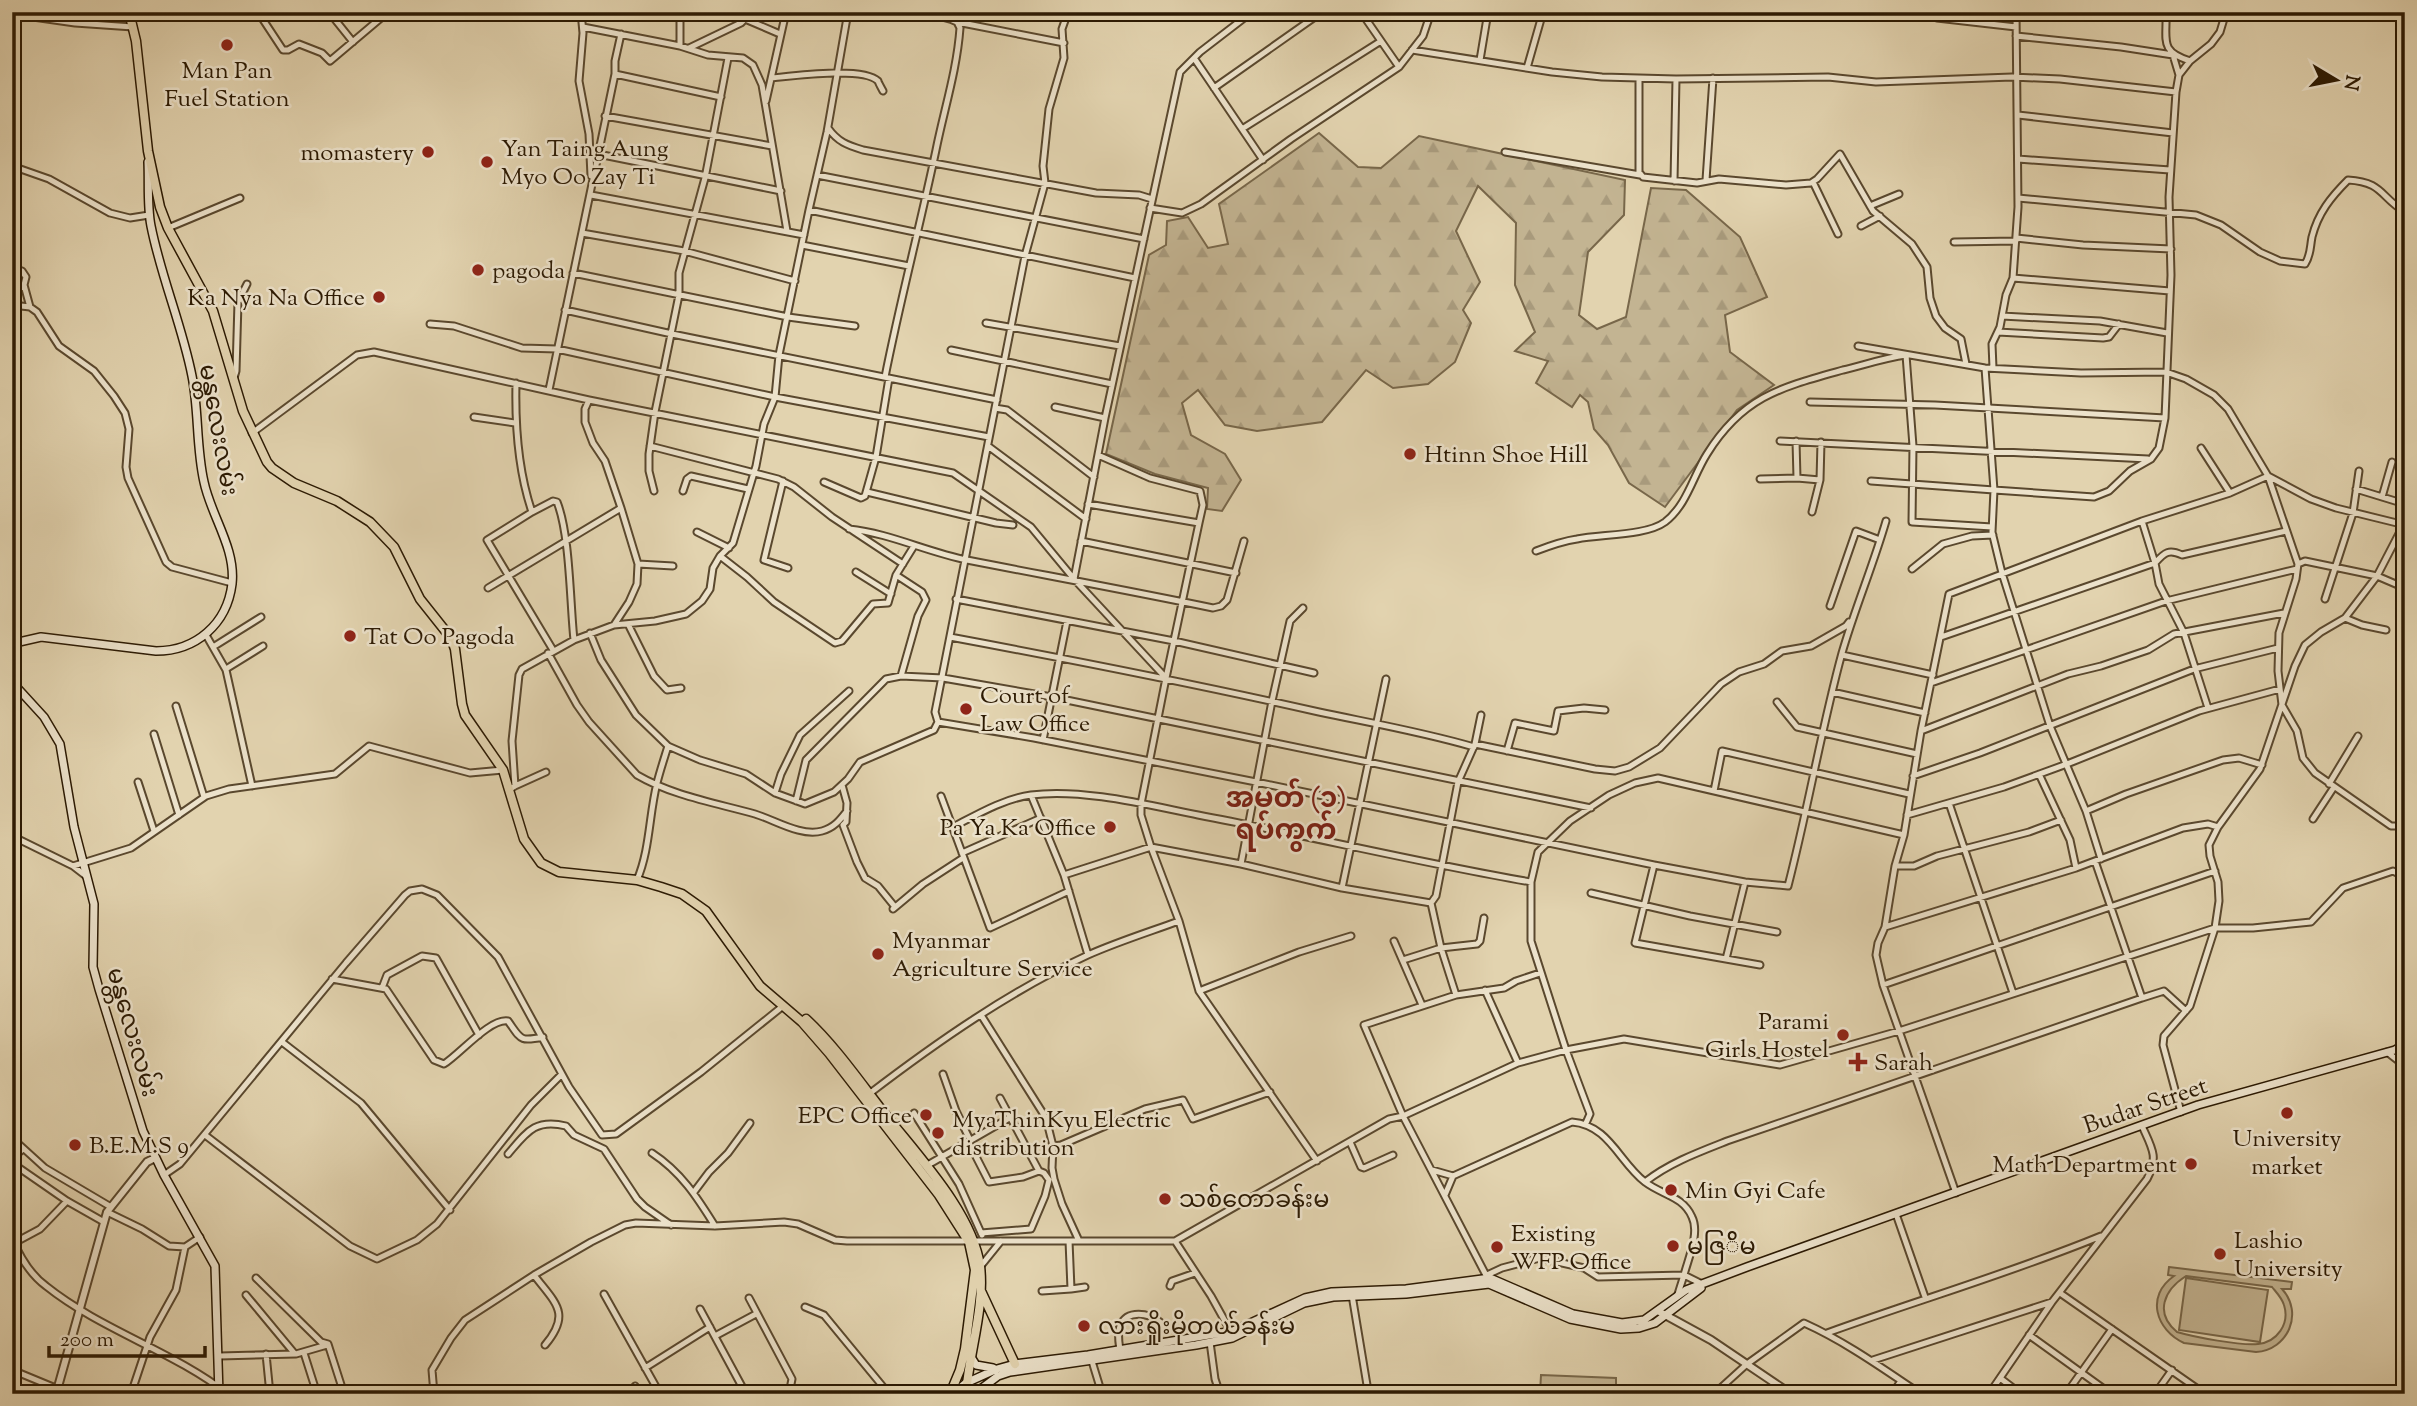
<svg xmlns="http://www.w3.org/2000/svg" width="2417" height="1406" font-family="'Sorts Mill Goudy','Noto Sans Myanmar',serif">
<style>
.green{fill:#c3b492;stroke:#78674a;stroke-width:2;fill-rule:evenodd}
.forest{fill:url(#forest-firs);stroke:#78674a;stroke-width:2}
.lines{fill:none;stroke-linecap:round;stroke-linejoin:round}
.minor-casing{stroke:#5a482e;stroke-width:9}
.tertiary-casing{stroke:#5a482e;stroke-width:10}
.secondary-casing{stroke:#2c1a03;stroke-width:10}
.primary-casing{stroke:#2c1a03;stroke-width:11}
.minor{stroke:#ece2cb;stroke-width:5}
.tertiary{stroke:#ece2cb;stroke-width:6}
.secondary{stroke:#ece2cb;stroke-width:7}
.primary{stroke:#e2d3af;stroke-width:8}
.poi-dot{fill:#8f2418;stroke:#ece2cb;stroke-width:2.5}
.labels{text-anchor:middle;stroke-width:5;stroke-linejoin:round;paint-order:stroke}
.poi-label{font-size:24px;fill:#2c1a03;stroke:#ece2cb;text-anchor:start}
.street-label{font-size:24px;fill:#2c1a03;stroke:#ece2cb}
.quarter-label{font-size:28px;font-weight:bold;fill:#7a1f14;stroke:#ece2cb}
</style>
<defs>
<pattern id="forest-firs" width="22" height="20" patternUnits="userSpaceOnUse" patternTransform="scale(1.75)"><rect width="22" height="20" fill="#c3b492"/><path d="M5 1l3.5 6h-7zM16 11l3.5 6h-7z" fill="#a89a7c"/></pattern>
</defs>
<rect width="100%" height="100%" fill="#e2d3af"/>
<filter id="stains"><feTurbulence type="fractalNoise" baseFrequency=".00286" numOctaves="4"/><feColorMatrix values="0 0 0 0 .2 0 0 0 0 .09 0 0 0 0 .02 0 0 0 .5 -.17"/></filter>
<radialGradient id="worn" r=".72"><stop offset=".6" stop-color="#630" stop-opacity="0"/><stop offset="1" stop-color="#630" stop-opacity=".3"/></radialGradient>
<path class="green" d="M2169,1267L2292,1282L2291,1289H2282C2304,1313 2288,1350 2256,1352L2184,1343C2156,1330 2145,1296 2174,1276L2168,1275ZM2186,1276L2272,1287C2276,1292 2282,1298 2284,1305C2290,1324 2277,1342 2258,1344C2241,1346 2194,1337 2177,1332C2154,1313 2164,1290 2186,1276Z
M2186,1278L2268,1290L2260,1342L2179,1330Z
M1541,1375L1616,1378V1394H1540Z"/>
<path class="forest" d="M1319,133L1358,167L1381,168L1419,136L1625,180L1624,215L1588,252L1579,315L1597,329L1626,317L1651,188L1686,190L1740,237L1767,297L1725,315L1730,352L1774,385L1737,410L1665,507L1629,483L1608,445L1594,429L1588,402L1580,395L1572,407L1536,383L1548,361L1515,351L1535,332L1515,285L1516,223L1478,186L1456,231L1480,282L1463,310L1471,323L1455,362L1428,384L1393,388L1366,370L1322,422L1257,431L1225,425L1198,390L1182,403L1191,435L1225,454L1241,480L1222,511L1207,509L1208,488L1155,474L1106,454L1149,255L1166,245L1167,221L1188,217L1208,248L1228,244L1219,204Z"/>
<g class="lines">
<g class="minor-casing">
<path id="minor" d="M258,12L283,50H288L299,44L322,53L330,61L388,12
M329,12L353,42
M581,12L583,33L579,81L589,134L591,176
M1068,12L1062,29L1064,58L1049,109L1043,166L1045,183L1025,256L935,712L938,722L1034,738L1256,782L1654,865L1745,882L1788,886C1808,809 1821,730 1842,653C1855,608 1873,566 1886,521
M1361,12L1399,67
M2166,12C2167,41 2159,51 2190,61
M2166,13L2193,12
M12,14L75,23L133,27
M1937,18L2016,27
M745,19L780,34
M957,22L1064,43
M583,27L680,46L708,55L743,58L753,65L762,85L787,231
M2016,36L2121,47L2173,55L2179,75
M680,46V12
M689,48L741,23L745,19L746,12
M1412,50L1552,72L1602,77L1676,79L1828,77L1876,82L2012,77L2060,79L2176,92
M1194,58L1263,160
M1480,60L1488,12
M1527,68L1543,12
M615,74V61L621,34
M772,78C792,76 863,66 878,81C878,82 883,91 883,91
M1639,78V172L1643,177L1697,183L1719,179L1786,185L1811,183L1817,179L1840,154L1873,211L1912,244L1927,267L1930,298L1936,316L1945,328L1961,339L1966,364
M1214,88L1322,12
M766,101L786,12
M2018,115L2173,133
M605,116L772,146
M828,128C838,142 847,145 863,150L1096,193L1139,195L1152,199
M1242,129L1381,41
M1505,152L1640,175
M598,154L781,191
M2018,159L2170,170
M12,166L49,179L110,213L130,218L149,215
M817,175L1144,239
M1706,180L1713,78
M1674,181L1676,79
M1813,182L1838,234
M591,195L804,235
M2018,198L2196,215L2221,225L2260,252L2280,261L2305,264C2311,255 2310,247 2312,237C2318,213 2331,197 2348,180C2383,182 2380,197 2405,212
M1870,206L1899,194
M1150,208L1182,213L1201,204L1291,139L1399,67L1423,36L1431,12
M809,210L1135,278
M1861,226L1880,216
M168,228L240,198
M582,233L684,251L795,281
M2016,238L2083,245L2171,249
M1954,242L2016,241
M802,245L909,266
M12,268L22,271L26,277L24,285L12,295
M573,273L788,317L855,326
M2013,278L2170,291
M24,285L30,307
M12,305L30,307L37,312L59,346L94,371L114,396L125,413L129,429L126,467L128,478L166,562L172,567L232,583
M565,310L672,334L997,400
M2002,316L2100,321L2167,333
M986,323L1120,346
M430,324L454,326L522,348L557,349L775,397L989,437
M1998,332L2103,338L2109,337L2119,324
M1858,346L1985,368L2081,373L2166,372L2186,379L2214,395L2228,409L2268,476L2311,499L2336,508L2405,525
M951,350L1112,384
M1993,368L1992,344L2000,327L2006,295L2013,278L2018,207L2016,12
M885,377C900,301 920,226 936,150C944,110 957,70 960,28L957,22C942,14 925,16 908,12
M234,378L236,371L238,302L247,284
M516,383C515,426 518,471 532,512L487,540L553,650
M549,390L615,74L721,97
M1810,402L1935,405L2165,418
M1055,407L1105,418
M995,408L1007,410L1094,477
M474,417L515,423
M252,433L357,355L374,352L589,400L953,473L1031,527L1074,579L1166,678L1141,804V815L1151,847L1179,921L1199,991L1317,1161
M1780,441L2148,459
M1796,441L1797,478
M650,446L778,479L794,487L832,517L903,564
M988,446L1086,519
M2201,448L2230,493
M1098,455L1150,478L1200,491L1203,505L1199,523
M1760,479L1797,478L1820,480
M783,481L764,560L788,568
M1871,481L1994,490L1985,368
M824,482L861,498L865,496L876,457L889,378
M2356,489L2405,504
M654,491L649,471V454L655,412L679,295V273L705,178L728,58
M683,491L687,479L691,476L748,489
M867,492L996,523L1013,525
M2382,497L2392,462
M1088,504L1199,523L1166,678
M532,512L553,501L557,502C570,534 570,603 574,640
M1812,512L1820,480L1821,442
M2142,521L2155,563L2159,584L2184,633L2208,708
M849,529C889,533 927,552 967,560C1049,576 1131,591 1213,608L1221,606L1227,600L1244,541
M697,532L729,548
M1081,541L1236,573
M1536,551C1549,546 1563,541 1577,539C1601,534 1646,536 1665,522C1687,505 1693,476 1707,454C1743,396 1782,387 1843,370C1864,365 1884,358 1906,355L1913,446L1912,522L1992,527
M720,556L747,577L774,602L835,643L842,641L873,604L888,603L896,575
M638,564L673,566
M2298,564L2305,561L2377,576L2405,588
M1912,569L1943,544L1972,536L1993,535
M856,572L891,594
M1074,579L1105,418L1180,72L1200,52L1252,12
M488,588L621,508
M956,599L1174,641L1314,673
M2325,599L2353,513L2359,471
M1830,606L1856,531L1880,540
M2345,618L2362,625L2386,630
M628,624L654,676L667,690L681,688
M614,625L655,621L686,614L702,601L710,589L713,568L720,556L733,543L756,466L764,424L775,397L779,355L809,210L827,132L848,12
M590,633L601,660L636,715L668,746L700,760L746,774L775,793L805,804L834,792L848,779L860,762L934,730L938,722
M206,635L226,670L252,786
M950,637C1073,660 1196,684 1319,712C1371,723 1423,732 1474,747
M1941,637L2155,563C2165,552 2169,549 2182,555L2286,531
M213,647L261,617
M548,653L577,705L589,722L637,775C673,796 716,803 755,814C775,820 801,837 822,831C834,828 840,820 847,811
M1842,655L1933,675
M226,669L263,646
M901,676L918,616L926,600L922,592L896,575L914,546
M1931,683L2166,601L2297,569
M1832,692L1925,713
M1777,702L1797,727L1917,754
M176,706L204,797
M1921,731L2068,674L2101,666L2148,650L2174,634L2284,613
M154,734L179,815
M1043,740L1067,621
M1475,744L1481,715
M1507,751L1515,723L1554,731L1558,711L1584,708L1605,710
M2039,774L2070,840L2076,868
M1913,776L1980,753L2194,669L2278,648
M138,782L154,831
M2329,784L2358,736
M842,785L847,803L846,822L843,825L857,862L865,878L878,886L895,907
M515,786L546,772
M510,789L515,786L512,741L519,675L522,669L574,640L614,625L629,602L637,584L638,564L621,508L605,461L593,443L585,422V409L589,400
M1714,791L1722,751L1909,794
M775,793L781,774L800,735L849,691
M1031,795L1064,875L1088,955
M941,796L990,928L1069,891
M796,801L806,760L886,679L901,676L943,678L1052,697L1591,808
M1949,803L2013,993
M2086,811L2126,794L2223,760L2239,758L2262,765
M1907,815L2004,787L2067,764L2199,711L2280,689
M2313,819L2334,787
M953,827C978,814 1003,799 1031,795C1081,788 1148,805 1198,815C1310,836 1420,863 1531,882
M12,836L73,866L86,876
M962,853L1041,818
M2101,859L2086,811L2050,726L2002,573L1992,532L1994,490L2094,497L2109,491L2130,471L2151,459L2159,448L2165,418L2171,275L2169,197L2176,92L2179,75L2190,61L2211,44L2220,32L2226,12
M2095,861L2142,998
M1241,864L1272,701L1290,621L1303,608
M1654,865L1635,943L1760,965
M73,866L131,848L206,796L229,789L335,774L369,746L470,773L503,770
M1895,866H1914L1937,856L2029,832L2061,820
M1064,875L1151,847L1241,864L1342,888L1431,903L1436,896L1458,782L1475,744L1595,769L1615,771L1629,767L1660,748L1721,684L1739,672L1764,664L1782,651L1811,646L1846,626L1849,622
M637,880C650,850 649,815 657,783C660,771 664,759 668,746
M1342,888L1386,679
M1591,893L1690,916L1777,932
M1431,903L1441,948L1456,995
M893,909L923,884L963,858
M1885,927L2076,868L2183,828L2208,824L2218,827
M1394,941L1422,1005
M1726,959L1745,882
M1403,960L1441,948L1477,944L1480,941L1484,918
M1540,973L1516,981L1504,988L1456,995L1364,1025L1403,1116L1518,1063L1566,1050L1624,1039L1780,1065L1899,1031L2215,928H2253L2311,922L2343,888L2393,871L2405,877
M332,979L386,989L434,1060L444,1064C460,1054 490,1018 508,1021C521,1039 519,1042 543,1037
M1883,985L2215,871
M382,988L387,975L422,956L436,958L479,1035
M1485,990L1518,1063
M1199,991L1299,952L1351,936
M981,1015L1046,1118L1053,1146L1052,1168L1054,1179L1062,1204L1079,1241
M282,1042L361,1103L450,1210
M2399,1048L2405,1031
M2387,1052L2405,1066
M943,1074L956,1111L970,1140
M869,1094C937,1042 1010,991 1088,955C1117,942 1149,932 1179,921
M1000,1098L1039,1171
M2181,1112L2163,1045L2164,1036L2190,1006L2215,928L2219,901L2218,882L2210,856L2209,845L2218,827L2260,769L2295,666L2305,645L2321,632L2345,618L2377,576L2405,522
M914,1113L959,1184L982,1235
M1586,1123L1590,1114L1566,1050L1531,941V882L1538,852L1570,821L1609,795L1635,783L1658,778L1904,835
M205,1135L350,1246L377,1259L417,1240L437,1224L531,1105L562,1074
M12,1138L45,1168L111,1207
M968,1141L989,1182L1023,1177L1039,1171L1044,1173L1049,1180L1045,1196L1031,1229L981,1233
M1350,1142L1361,1167L1364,1168L1393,1155
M1053,1146L1061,1145L1145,1109L1183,1100L1193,1119L1270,1092
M652,1153C681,1172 697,1197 715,1226
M508,1154C526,1133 535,1118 566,1126L574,1135L604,1149L637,1199L645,1207L671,1225
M12,1158L23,1149
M12,1163L67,1201L104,1222
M926,1166L1011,1117
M1432,1170L1453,1176L1445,1195
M164,1175L180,1164L346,963L405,895L410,891L422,889L437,895L498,957L569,1087L602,1135L616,1134L701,1072L783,1006
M1453,1176L1572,1122C1609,1125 1619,1162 1645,1182C1662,1195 1683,1196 1692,1217C1700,1233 1688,1259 1684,1275L1598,1277L1584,1268L1540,1258L1502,1268L1487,1275
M1645,1182C1669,1163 1699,1152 1727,1141L2142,998L2164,991L2186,1011
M694,1192L709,1172L728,1153L750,1123
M1956,1193L1883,985L1876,955L1878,943L1885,927L1895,866L1904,835L1921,731L1949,594L2142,521L2230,493L2268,476L2298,564L2296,579L2279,633L2278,671L2282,705L2297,731L2303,758L2315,773L2391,826H2405
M107,1212L142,1229L169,1246L185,1247
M1896,1214L1925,1297
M12,1238C19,1255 31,1275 46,1286C101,1330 173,1351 228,1394
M1175,1241L1389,1119L1403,1116L1488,1279
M14,1243L40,1229L67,1201
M980,1267L1001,1241
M534,1275C555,1303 572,1313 545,1345
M256,1278L321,1342L328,1344L344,1394
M1170,1286L1172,1281L1195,1273
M1071,1289L1085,1287
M1042,1291L1071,1289L1069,1241
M2060,1293L2205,1394
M604,1294L660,1394
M1678,1294L1684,1275L1702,1284
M246,1295L295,1354
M1352,1295L1367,1385L1365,1394
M749,1298L792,1379L790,1389L782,1394
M805,1307L824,1315L889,1394
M700,1309L746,1394
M1827,1333C1918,1300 2011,1273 2101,1236
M2029,1335L2111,1394
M715,1336L756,1314
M1210,1342L1215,1379L1220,1394
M1120,1350C1119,1343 1117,1333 1120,1326C1127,1309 1149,1313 1160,1322
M304,1353L317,1394
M266,1354L270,1394
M220,1356L296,1354L327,1345
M1091,1358L1102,1394
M1873,1360L2052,1302
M645,1368L710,1327
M12,1370L58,1389
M2000,1378L2021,1394
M635,1386L640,1394
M14,1394L18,1373
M131,1394L150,1337L176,1290L185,1247L200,1237
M434,1394L432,1370L451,1338L465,1320L534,1275L591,1242L625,1225L636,1223L715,1226L784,1222L798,1224L835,1240L847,1241H1175L1211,1296L1231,1332
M1714,1394L1747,1364L1804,1323C1846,1342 1882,1368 1921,1394
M1892,1394L1901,1381
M1989,1394L2052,1302L2147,1179C2159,1157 2152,1148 2142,1126
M2066,1394L2112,1329
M2155,1394L2172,1370"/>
</g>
<g class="tertiary-casing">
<path id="tertiary" d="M1658,1311L1711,1340L1791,1394
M56,1394L107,1212L147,1162L155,1158"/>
</g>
<g class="secondary-casing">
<path id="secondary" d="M12,648L19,642L41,637L156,651C196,651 227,624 232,584C236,548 211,516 204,482C196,447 199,411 192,376C182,325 161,277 151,226C147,206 149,183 148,162
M12,682L44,717L60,744L74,827L94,904L93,967L99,989L143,1131L164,1175L215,1266L219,1394
M971,1357L976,1365L993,1368
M953,1394L966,1383L997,1369L1015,1364L1088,1355L1233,1331L1305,1298L1332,1292L1406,1289L1490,1278L1573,1314L1622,1323L1644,1320L1686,1290L1747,1267L2198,1105L2395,1050L2405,1044
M974,1394L998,1376L1010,1372L1196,1345L1232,1338L1304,1303L1333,1297L1406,1294L1489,1284L1570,1319L1621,1329L1639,1328L1655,1323L1701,1288"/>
</g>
<g class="primary-casing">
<path id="primary" d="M129,12L136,41L148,151L160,207L168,228L213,311L243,411L267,462L272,468L294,483L337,501L370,522L394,547L420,599L451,638L455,649L462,704L465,715L503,770L524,839L541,863L559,872L637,880L661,887L682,894L706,911L760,986L802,1022L829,1053L939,1195L969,1242L975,1270L965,1349L960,1370L950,1394
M806,1019C834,1045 857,1078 881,1109C915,1153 972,1211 980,1266C985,1308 969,1352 966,1394
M981,1291L1015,1364"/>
</g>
<use href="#minor" class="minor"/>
<use href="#tertiary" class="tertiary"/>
<use href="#secondary" class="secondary"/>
<use href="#primary" class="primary"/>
</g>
<g class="poi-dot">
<circle cx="227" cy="45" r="7"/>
<circle cx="428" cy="152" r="7"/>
<circle cx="487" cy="162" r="7"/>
<circle cx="478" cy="270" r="7"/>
<circle cx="379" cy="297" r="7"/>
<circle cx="1410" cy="454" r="7"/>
<circle cx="350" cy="636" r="7"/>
<circle cx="966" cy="709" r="7"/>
<circle cx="1110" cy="827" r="7"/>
<circle cx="878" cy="954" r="7"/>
<circle cx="1843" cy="1035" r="7"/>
<path d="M1854.5 1051.5h7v7h7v7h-7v7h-7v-7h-7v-7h7z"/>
<circle cx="2287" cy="1113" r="7"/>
<circle cx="926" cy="1115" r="7"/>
<circle cx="938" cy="1133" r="7"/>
<circle cx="75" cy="1145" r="7"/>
<circle cx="2191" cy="1164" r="7"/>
<circle cx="1671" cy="1190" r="7"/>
<circle cx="1165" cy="1199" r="7"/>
<circle cx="1673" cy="1246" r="7"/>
<circle cx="1497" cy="1247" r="7"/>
<circle cx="2220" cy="1254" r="7"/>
<circle cx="1084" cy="1326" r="7"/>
</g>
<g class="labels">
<g class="poi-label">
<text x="227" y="78" text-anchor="middle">Man Pan<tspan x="227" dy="28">Fuel Station</tspan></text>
<text x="501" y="156">Yan Taing Aung<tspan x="501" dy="28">Myo Oo Zay Ti</tspan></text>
<text x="414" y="160" text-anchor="end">momastery</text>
<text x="492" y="278">pagoda</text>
<text x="365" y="305" text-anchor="end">Ka Nya Na Office</text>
<text x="1424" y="462">Htinn Shoe Hill</text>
<text x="364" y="644">Tat Oo Pagoda</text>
<text x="980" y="703">Court of<tspan x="980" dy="28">Law Office</tspan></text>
<text x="1096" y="835" text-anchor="end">Pa Ya Ka Office</text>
<text x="892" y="948">Myanmar<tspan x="892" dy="28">Agriculture Service</tspan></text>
<text x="1829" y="1029" text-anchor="end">Parami<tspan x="1829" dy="28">Girls Hostel</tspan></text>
<text x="1874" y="1070">Sarah</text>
<text x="912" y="1123" text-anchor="end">EPC Office</text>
<text x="952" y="1127">MyaThinKyu Electric<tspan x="952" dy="28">distribution</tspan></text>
<text x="2287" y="1146" text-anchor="middle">University<tspan x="2287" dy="28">market</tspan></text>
<text x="89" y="1153">B.E.M.S 9</text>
<text x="2177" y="1172" text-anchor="end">Math Department</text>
<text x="1685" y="1198">Min Gyi Cafe</text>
<text x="1179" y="1207">သစ်တောခန်းမ</text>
<text x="1511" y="1241">Existing<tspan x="1511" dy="28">WFP Office</tspan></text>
<text x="2234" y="1248">Lashio<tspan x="2234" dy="28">University</tspan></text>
<text x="1687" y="1254">မဇြ်ိမ</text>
<text x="1098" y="1334">လားရှိုးမိုတယ်ခန်းမ</text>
</g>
<g class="street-label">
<text transform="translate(219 430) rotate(80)" y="8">မန္တလေးလမ်း</text>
<text transform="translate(133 1032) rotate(74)" y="8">မန္တလေးလမ်း</text>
<text transform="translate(2145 1105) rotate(-19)" y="8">Budar Street</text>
</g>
<g class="quarter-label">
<text x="1286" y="807">အမှတ် (၁)<tspan x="1286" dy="32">ရပ်ကွက်</tspan></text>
</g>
</g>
<rect width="2417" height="1406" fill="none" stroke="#e2d3af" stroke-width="42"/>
<rect x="14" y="14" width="2389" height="1378" fill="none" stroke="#2c1a03" stroke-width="3.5"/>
<rect x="21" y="21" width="2375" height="1364" fill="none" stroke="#2c1a03" stroke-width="2"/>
<g transform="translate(2336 80) rotate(100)" stroke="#ece2cb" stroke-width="5" paint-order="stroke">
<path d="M0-5L12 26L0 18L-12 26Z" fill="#2c1a03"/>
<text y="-10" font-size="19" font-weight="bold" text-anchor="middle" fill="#2c1a03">N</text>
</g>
<path d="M49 1346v10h156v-10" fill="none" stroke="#2c1a03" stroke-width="3.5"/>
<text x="60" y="1346" font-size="21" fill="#2c1a03" stroke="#ece2cb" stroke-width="5" paint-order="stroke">200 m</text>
<rect width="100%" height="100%" filter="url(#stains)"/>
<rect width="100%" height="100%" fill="url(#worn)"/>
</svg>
